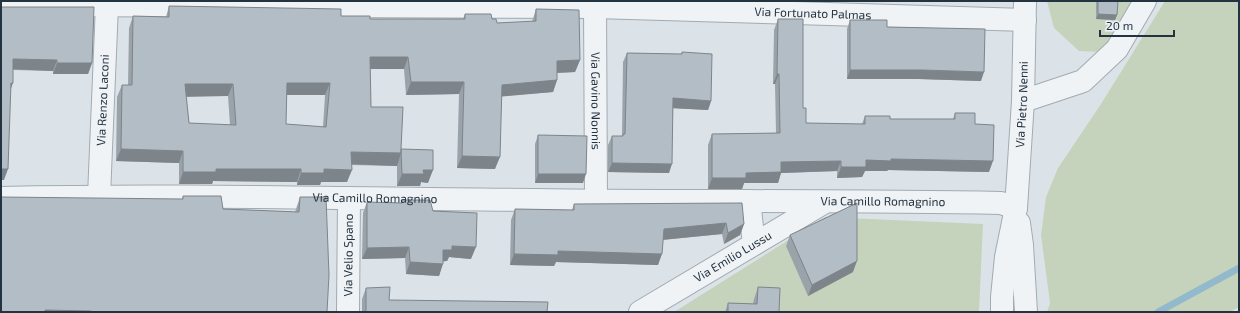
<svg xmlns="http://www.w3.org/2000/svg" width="1240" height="313" font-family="'Exo 2',sans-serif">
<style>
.green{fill:#c6d3bc}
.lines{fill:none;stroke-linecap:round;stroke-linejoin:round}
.stream{stroke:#93b9cc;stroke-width:7}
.minor-casing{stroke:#a1abb2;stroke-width:24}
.tertiary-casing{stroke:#a1abb2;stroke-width:24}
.minor{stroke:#eff3f6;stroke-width:22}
.tertiary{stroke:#eff3f6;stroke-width:22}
.wall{fill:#9aa3a9;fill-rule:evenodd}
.shaded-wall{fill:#7d848a}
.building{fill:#b3bdc5;stroke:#7d848a;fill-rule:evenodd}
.labels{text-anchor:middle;stroke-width:3;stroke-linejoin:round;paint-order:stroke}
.street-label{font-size:12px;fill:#243340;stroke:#ecf2f6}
</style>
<rect width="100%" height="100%" fill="#dce3e8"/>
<path class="green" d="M1047,1H1133L1114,39L1100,52L1079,51L1054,28Z
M1165,1H1239V307L1230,312H1047L1050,303L1041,235L1046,197L1058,168L1101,104Z
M825,217L983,224L979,312H674Z"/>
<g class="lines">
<path class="stream" d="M1158,312L1239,268"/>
<g class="minor-casing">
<g id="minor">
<path id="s1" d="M595,1L596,201"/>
<path id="s2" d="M1,5L595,7L1025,20"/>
<path d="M1023,101L1083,81L1117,49L1145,1"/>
<path id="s3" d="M99,196L107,5"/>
<path id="s4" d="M1,198C179,194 356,199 534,200C689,202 845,200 1001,203L1016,208"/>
<path d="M749,201L754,244"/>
<path id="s5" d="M348,312L349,198"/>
<path id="s6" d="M640,312L825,202"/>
</g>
</g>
<g class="tertiary-casing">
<g id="tertiary">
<path d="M1019,223L1022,245L1026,312"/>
<path id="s7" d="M1002,312V297L1006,257L1016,208L1023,101L1025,1"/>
</g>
</g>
<use href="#minor" class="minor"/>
<use href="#tertiary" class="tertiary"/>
</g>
<path class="wall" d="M1096,1H1118L1117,15L1115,20L1096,19Z
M169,6L341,16L370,19H463L465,14L492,19L497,23L532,22L536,9L580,60L575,72L557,73V80L553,92L501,96L495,169L457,168L459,94L406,95L404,69H370L371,107L401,149L428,183L421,182L420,186H397V165V166L352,165L347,182H321L320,185H297V182L213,181L212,184H179V163L116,161L117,97L122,85H128L129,28L133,16L166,17ZM286,95H325L323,127L286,124ZM186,96H228L230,125L189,123Z
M1,7L92,63L88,74H53V71L13,70L10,91L4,180H1Z
M778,19L803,108L806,123L862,124L865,116L890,119H953L955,113L975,124L989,172L888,170L887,171H865L862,177L837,178V171L781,173L778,183H744L742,189H708V145L712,134L776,133L775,84H773L774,30Z
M850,20L887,27L981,81L919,79H847V29Z
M682,52L711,101L708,110L673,108L669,173L608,172V145L612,136H622L623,62L627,53L681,54Z
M538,135L583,183H535V144Z
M183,196L223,209L295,212L300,197L327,312H1L182,199Z
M402,200L433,211L471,259L449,257L447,261H443L439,276L406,274L405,258L362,259L363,213L367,202L401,203Z
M574,204L744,224L740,235L724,244L722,234L663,240L658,265L556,262L554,266L510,265L511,220L515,209L572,210Z
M790,235L853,272L808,296L786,246Z
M758,287L779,312H725L728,303L753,304L754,299Z
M366,288L389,300L547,312H362V299Z"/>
<path class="shaded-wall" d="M1098,14L1117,15L1115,20L1096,19Z
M370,57H408L404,69H366Z
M13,59L57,60L53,71L9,69Z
M580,60L575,72L553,73L557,61Z
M57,63H92L88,74H53Z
M850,70H922L984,72L981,81L919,79H847Z
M777,74H779L775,84H773Z
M557,80L553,92L497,97L502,85Z
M411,82H464L459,94L406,95Z
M11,83H13L9,94Z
M287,83H330L325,95H282Z
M185,84H233L228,96L181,97Z
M673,98L711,101L708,110L669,108Z
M121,149L183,151L179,163L116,161Z
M351,152L401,153L397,166L347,164Z
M462,156L500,157L495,169L457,168Z
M891,159L993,161L989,172L888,170L887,171H865L862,177L837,178L841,167L866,160Z
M841,161L837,171L781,173L778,183H744L742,189H708L712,178L746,173L781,162Z
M612,163L672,164L669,173L608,172Z
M1,169H8L4,180H1Z
M216,169H301L297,182L213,181L212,184H179L183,172Z
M324,169L352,170L347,182H321L320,185H297L301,173Z
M423,170H433L428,183L421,182L420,186H397L402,174Z
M538,174H586L583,183H535Z
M726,223L722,234L660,240L664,229Z
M744,224L740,235L724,244L728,233Z
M452,246L476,247L471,259L449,257L447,261L439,262L443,250Z
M409,247L405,258L362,259L367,248Z
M558,251L662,254L658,265L556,262L554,266L510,265L514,254Z
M857,261L853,272L808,296L812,285Z
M410,262L443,264L439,276L406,274Z
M45,310L91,311V312H44Z"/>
<path class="building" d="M1098,1H1118L1117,15L1098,14Z
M169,6L341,9V16H370V19H465V14H491L492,19H496L497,23L536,21V9L579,10L580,60L557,61V80L502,85L500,157L462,156L464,82H411L408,57H370L371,107H403L401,149L433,150V170H423L424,174H402L401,149V153L351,152L352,170L324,169V173H301V169H216V172H183V151L121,149L122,85H132L133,16L169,17ZM287,83H330L326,127L286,124ZM185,84H233L236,125L189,123Z
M1,7H94L92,63H57V60L13,59V83H11L8,169H1Z
M778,19H803V108H806V123L865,124V116H890V119H955V113H975V124L994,125L993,161L891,159V161L866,160V167H841V161L781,162V172L746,173V178H712V134L780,133L779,74H777Z
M850,20H887V27L985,29L984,72L922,70H850Z
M682,52L712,54L711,101L673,98L672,164L612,163V136H623V134H625L627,53L682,54Z
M538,135L587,136L586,174H538Z
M183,196H221L223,209L299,212L300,197H326L329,275L327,312H91V311L45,310V312H1V197L183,199Z
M402,200H430L433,211L477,213L476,247L452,246V250H443V264L410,262L409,247L367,248V202L402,203Z
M742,203L744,224L728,233L726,223L664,229L662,254L558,251V255L514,254L515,209L574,210V204Z
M857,203V261L812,285L790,235Z
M390,287L389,300L548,302L547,312H366V288Z
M758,287L780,288L779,312H728V303L757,304Z"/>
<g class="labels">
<g class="street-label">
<text dy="4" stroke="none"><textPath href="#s2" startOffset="812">Via Fortunato Palmas</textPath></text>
<text dy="4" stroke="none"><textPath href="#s3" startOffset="96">Via Renzo Laconi</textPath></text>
<text dy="4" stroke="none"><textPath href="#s1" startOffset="100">Via Gavino Nonnis</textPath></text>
<text dy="4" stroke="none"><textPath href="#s7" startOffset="209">Via Pietro Nenni</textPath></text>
<text dy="4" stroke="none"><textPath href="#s4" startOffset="374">Via Camillo Romagnino</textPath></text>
<text dy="4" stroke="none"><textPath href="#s4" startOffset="882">Via Camillo Romagnino</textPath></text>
<text dy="4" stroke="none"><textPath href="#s5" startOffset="57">Via Velio Spano</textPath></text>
<text dy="4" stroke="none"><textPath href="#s6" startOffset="108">Via Emilio Lussu</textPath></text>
</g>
</g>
<rect width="1240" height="313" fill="none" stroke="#243340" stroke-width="4"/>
<path d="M1100 30v6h74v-6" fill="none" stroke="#243340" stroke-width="2"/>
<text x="1106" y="30" font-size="12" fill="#243340" stroke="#ecf2f6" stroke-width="3" paint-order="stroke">20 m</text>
</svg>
